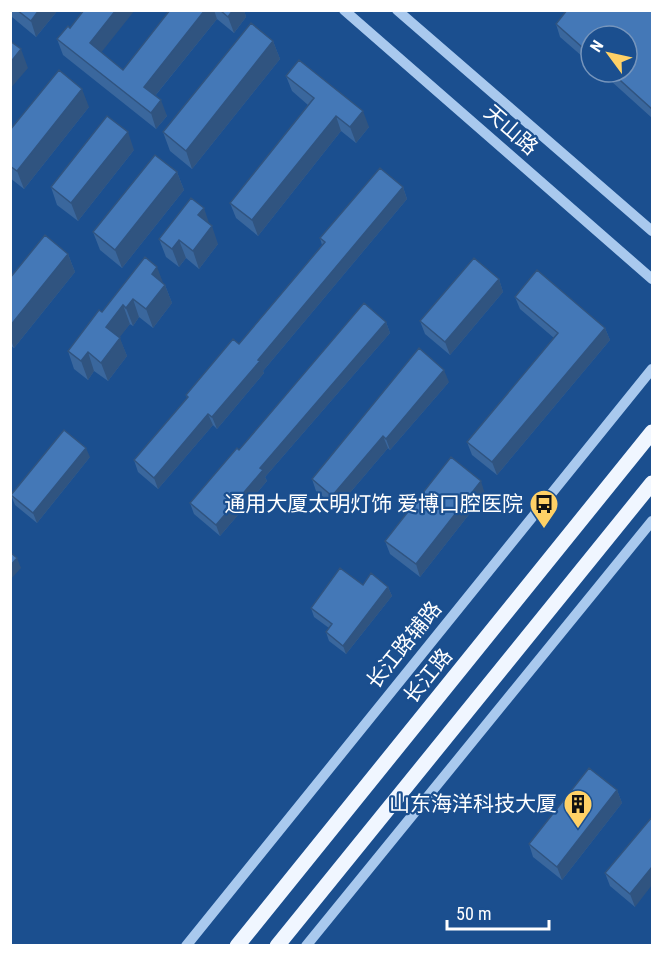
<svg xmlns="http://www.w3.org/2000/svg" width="663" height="956" font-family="'Roboto Condensed','Noto Sans SC',sans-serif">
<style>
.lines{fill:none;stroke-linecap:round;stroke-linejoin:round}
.minor{stroke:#a9c9ee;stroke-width:10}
.major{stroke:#f0f6ff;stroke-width:15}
.wall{fill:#3a679d}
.shaded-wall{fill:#305480}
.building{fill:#4478b7;stroke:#305480;stroke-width:1.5}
.labels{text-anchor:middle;stroke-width:4.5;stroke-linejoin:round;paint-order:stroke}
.street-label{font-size:21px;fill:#fff;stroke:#1b4f8f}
.poi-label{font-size:21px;fill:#fff;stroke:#1b4f8f;text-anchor:end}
</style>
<rect width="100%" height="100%" fill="#1b4f8f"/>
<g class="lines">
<path class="minor" d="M344,10L652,279
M397,10L652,231
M186,946L652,369
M306,946L652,521"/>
<path class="major" d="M237,946L652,432
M277,946L652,483"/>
</g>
<path class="wall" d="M10,10H58L36,37L12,17Z
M170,10H244L246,17L234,33L217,19L155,96L167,116L156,129L63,55L57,39L70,28L123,70Z
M652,10V118L601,72H627L591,36V64L560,37L556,24Z
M273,41L280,59L192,169L170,151L163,132Z
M286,76L369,127L356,143L341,131L258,236L236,218L230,203L308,105L292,91Z
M89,107L24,189L10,178V130Z
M134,150L78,221L57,205L51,187Z
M177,172L184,190L122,268L100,250L93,232Z
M403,187L407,199L263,371L264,373L217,429L213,425L158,489L138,472L134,460L187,398L186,395L239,344L322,245L320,238Z
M159,239L218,244L199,269L186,258L179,267L166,257Z
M68,254L75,272L14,348L10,345V278Z
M499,279L503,292L450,355L425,334L420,321Z
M163,283L165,285L172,303L153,328L139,317L133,326L130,324L119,337L127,356L108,381L94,371L88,380L74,369L68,351L102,312Z
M515,297L605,328L610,340L497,475L472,455L467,442L554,338L520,309Z
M386,322L390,333L265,477L267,481L220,536L194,514L190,503L239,450Z
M449,382L390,450L388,448L337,508L316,491L312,479Z
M90,457L37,523L15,505L11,495Z
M485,494L420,577L390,554L385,541Z
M363,585L388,587L392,596L346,654L329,641L326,632L329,628L314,617L311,608Z
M617,790L622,803L562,880L533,857L529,844Z
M652,817L635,907L610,886L605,873Z"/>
<path class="shaded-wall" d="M39,10H58L36,37L31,21Z
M116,10H135L96,59L90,43Z
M205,10H214L217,19L150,102L144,87Z
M233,10H244L246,17L234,33L228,17Z
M273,41L280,59L192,169L186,151Z
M21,49L28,68L10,89V63Z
M82,89L89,107L24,189L17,171Z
M161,100L167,116L156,129L151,113Z
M363,111L369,127L356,143L350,127Z
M336,116L341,131L258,236L252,220Z
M128,132L134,150L78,221L71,203Z
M177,172L184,190L122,268L115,250Z
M403,187L407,199L263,371L264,373L217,429L212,417L258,360Z
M204,208L210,226L198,215Z
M212,226L218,244L199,269L193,251Z
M179,240L186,258L179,267L172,249Z
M68,254L75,272L14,348L10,338V326Z
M157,267L164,285L152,274Z
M499,279L503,292L450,355L445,342Z
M165,285L172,303L153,328L146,309Z
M133,299L139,317L133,326L126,308Z
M123,305L130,324L113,346L106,327Z
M386,322L390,333L265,477L267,481L220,536L216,525L260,468Z
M605,328L610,340L497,475L492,462Z
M120,338L127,356L108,381L101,363Z
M88,352L94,371L88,380L81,361Z
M444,370L449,382L390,450L386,439Z
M208,414L213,425L158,489L154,478Z
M383,436L388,448L337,508L332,496Z
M86,448L90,457L37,523L33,513Z
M481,481L485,494L420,577L416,564Z
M17,558L21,568L10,580V566Z
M388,587L392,596L346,654L343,646Z
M617,790L622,803L562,880L557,867Z
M652,867V885L635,907L630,894Z"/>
<path class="building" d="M17,10H39L31,21Z
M84,10H116L90,43L123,70L170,10H205L144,87L161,100L151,113L57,39L68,26L70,28Z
M220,10H233L228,17Z
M567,10H652V109L611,72H627V36H591V55L556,24Z
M251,23L273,41L186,151L163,132Z
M10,41L21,49L10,63Z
M299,60L363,111L350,127L336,116L252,220L230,203L314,98L286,76Z
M59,70L82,89L17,171L10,166V130Z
M107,116L128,132L71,203L51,187Z
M155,155L177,172L115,250L93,232Z
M380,168L403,187L258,360L260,361L212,417L208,414L154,478L134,460L188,397L186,395L233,339L239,344L325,242L320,238Z
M191,198L204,208L198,215L212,226L193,251L179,240L172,249L159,239Z
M45,235L68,254L10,326V278Z
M145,257L157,267L152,274L165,285L146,309L133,299L126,308L123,305L106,327L120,338L101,363L88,352L81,361L68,351L99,310L102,312Z
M474,258L499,279L445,342L420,321Z
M537,270L605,328L492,462L467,442L558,333L515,297Z
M364,303L386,322L260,468L263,470L216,525L190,503L237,448L239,450Z
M419,348L444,370L386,439L383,436L332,496L312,479Z
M64,430L86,448L33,513L11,495Z
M451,457L481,481L416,564L385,541Z
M10,552L17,558L10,566Z
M340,568L363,585L371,573L388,587L343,646L326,632L332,624L311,608Z
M589,768L617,790L557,867L529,844Z
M652,817V867L630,894L605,873Z"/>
<defs>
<g id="bus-pin" transform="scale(1.5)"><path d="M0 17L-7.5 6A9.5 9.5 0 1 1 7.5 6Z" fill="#ffd166" stroke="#1b4f8f"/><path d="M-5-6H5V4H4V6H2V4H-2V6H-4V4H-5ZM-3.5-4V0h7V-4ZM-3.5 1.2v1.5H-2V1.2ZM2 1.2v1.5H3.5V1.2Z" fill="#111"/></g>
<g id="building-pin" transform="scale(1.5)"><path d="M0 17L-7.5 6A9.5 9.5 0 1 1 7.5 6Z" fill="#ffd166" stroke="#1b4f8f"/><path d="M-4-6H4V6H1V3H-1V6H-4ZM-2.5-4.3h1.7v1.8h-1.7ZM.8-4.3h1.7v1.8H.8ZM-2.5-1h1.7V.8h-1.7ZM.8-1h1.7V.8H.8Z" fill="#111"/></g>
</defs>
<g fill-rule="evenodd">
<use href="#bus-pin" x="544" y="504"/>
<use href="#building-pin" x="578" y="804"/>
</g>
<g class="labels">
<g class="street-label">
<text transform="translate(511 130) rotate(41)" y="7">天山路</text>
<text transform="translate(404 645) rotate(-51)" y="7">长江路辅路</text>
<text transform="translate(428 676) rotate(-51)" y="7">长江路</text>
</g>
<g class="poi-label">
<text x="523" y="511">通用大厦太明灯饰 爱博口腔医院</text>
<text x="557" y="811">山东海洋科技大厦</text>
</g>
</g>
<rect width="663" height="956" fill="none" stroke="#ffffff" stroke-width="24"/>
<g transform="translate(609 54) rotate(303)"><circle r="28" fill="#1b4f8f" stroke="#7695bc" stroke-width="1.5"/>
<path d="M0-4.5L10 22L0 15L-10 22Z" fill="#ffd166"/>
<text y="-9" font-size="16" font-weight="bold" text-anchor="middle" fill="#ffffff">N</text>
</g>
<path d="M447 920v9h102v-9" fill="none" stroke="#ffffff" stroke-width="3"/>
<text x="456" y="920" font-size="18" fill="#ffffff" stroke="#1b4f8f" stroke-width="4.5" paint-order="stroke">50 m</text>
</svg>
